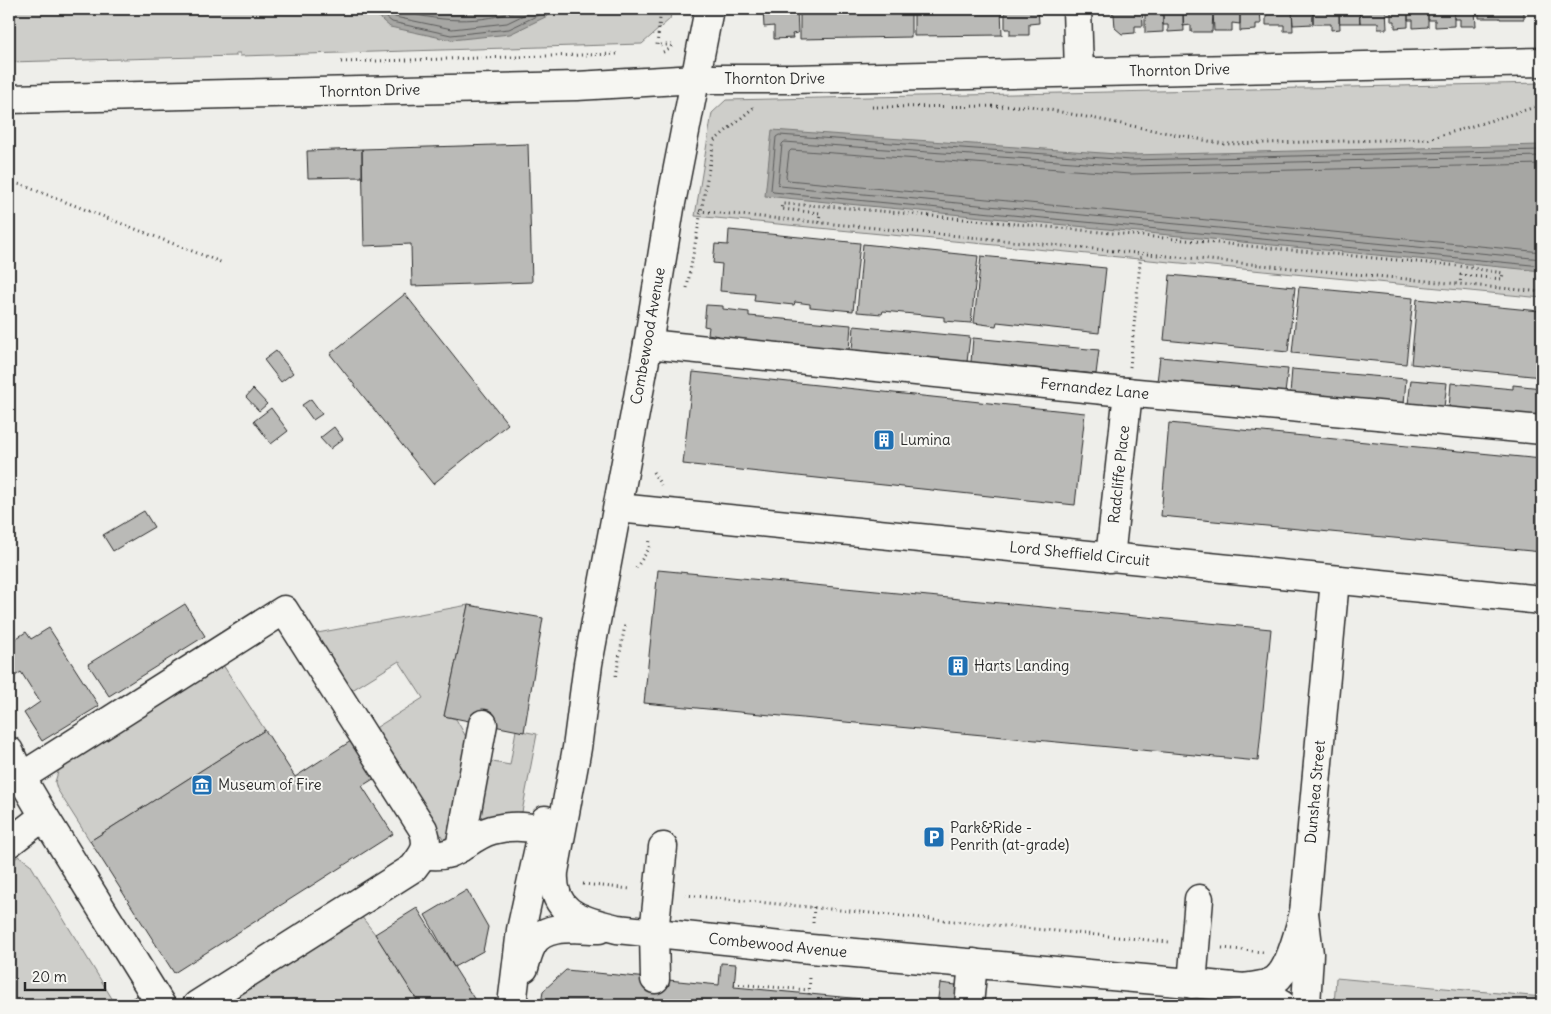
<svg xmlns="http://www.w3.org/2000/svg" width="1551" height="1014" font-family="Delius,sans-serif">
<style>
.green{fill:#cececa;stroke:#7c7c7a}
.water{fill:#a6a6a3;stroke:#757573}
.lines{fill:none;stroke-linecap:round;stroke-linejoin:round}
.shore{stroke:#5c5c5b;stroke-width:1}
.building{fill:#babab7;stroke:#2b2b2b}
.minor-casing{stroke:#2b2b2b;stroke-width:31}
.path{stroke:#2b2b2b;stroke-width:3;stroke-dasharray:1 4;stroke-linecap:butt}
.minor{stroke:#f6f6f2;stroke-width:28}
.labels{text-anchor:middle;stroke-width:4;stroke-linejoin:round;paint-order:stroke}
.street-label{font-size:15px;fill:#2b2b2b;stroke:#f6f6f2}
.poi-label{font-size:15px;fill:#2b2b2b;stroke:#f6f6f2;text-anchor:start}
</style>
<rect width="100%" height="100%" fill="#eeeeea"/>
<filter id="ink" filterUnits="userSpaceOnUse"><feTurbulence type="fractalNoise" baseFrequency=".02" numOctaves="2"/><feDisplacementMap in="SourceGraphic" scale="10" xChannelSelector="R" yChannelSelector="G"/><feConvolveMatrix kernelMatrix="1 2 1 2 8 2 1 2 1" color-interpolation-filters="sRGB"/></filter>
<g filter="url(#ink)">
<path class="green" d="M9,9H672L670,19L642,44L240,56V53H236V56L9,62Z
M1542,83V298L695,216L712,113L726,100Z
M468,605L444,716L456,719L470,744L451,839L446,843L374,729L423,698L399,661L349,692L312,634Z
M223,665L265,730L90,841L57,789L55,782L59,769Z
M516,730L537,734L522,812L512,813L474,826L487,761L510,765Z
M19,856L30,864L116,1005H9V863Z
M361,916L375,934L420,1005H217Z
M1336,978L1542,997V1005H1334Z"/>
<path class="water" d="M369,9H562L510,34L451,40L390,27Z
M772,130L1131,155L1542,145V271L765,196Z"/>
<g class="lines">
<path class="shore" d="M376,9L392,22L451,35L509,29L551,9
M386,9L395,17L452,29L507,23L536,9
M397,9C432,22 485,25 519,9
M1542,150L1130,160L779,135L776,137L771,190L773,192L1542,266
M1542,156L1130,166L784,142L782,144L778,184L780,186L1542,259
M1542,164L1130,174L791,150L789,152L786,177L788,180L1542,252"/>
</g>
<path class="building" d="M763,9H797L798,33L792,34L793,38L774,39V26L764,27Z
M800,9H911V37L800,39Z
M914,9H1001L1002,35L914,36Z
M1005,9H1038L1039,23L1029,24V35H1010V29H1005Z
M1112,9H1142L1143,26H1135V33L1122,34L1115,28L1114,14H1112Z
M1145,9H1163V32L1145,33Z
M1163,9H1183L1184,31L1168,32V25H1163Z
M1183,9H1213L1212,32H1191V25L1183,26Z
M1213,9H1240V24L1232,23V31H1214Z
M1240,9H1260L1261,24H1256V30L1240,31Z
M1266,9H1292L1293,31H1284V25H1266Z
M1292,9H1313V24L1293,25Z
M1313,9H1339L1340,29L1331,30V24H1313Z
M1339,9H1359L1360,23H1339Z
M1359,9H1386L1387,29H1378V23H1360Z
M1391,9H1408V27L1395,28V21H1391Z
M1408,9H1428V27L1413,28V20H1408Z
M1428,9H1454V26L1435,27V20H1428Z
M1454,9H1475L1476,26H1460V19H1454Z
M1479,9H1532L1533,11H1524V19H1500V18H1479Z
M528,144L532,282L412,286L411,244L364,246L362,149Z
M362,149V177L308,178L307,151Z
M729,230L860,243L853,311L810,307V304L795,302L794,305L754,301L755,294L720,291L722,264L713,263L715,244L728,245Z
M863,244L978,256L971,323L944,321V317L883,311L882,314L857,312Z
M981,256L1106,268L1099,333L997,322L996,326L974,323Z
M1170,275L1295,287L1288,352L1164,340Z
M1299,287L1413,298L1406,364L1292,353Z
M405,294L508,424L433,484L330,354Z
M1417,299L1540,311L1539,320H1542V377L1411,364Z
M706,305L723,306V309L749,312V316L851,325L849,351L719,339V336L708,334L709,327L704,326Z
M854,326L970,337L967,362L852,351Z
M973,338L1099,350L1096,374L971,362Z
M276,351L293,373L281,382L264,360Z
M1160,357L1288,369L1285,393L1157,382Z
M1292,369L1406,379L1404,404L1290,394Z
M693,372L1085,413L1075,505L683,464Z
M1411,380L1447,383L1444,407L1408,404Z
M1451,383L1513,389V385L1542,388V416L1449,408Z
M253,389L267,404L259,411L246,397Z
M311,399L322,414L313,420L302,405Z
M271,408L288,431L271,444L254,421Z
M1169,423L1542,459V552L1161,516Z
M334,427L343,439L330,449L320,438Z
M144,511L154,527L113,551L103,535Z
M658,570L1271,629L1258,761L644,703Z
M185,604L205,636L109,696L88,664Z
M468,605L543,618L524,732L444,716Z
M49,628L99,706L42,741L24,713L40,702L21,672L9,680V643L26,632L31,639Z
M265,730L295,777L351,741L375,778L362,786L393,834L174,973L90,841Z
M467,890L488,927L483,951L454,967L425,915Z
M417,908L454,967L478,1005H420L375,934Z
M721,963L736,964L734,987L927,1005H541L543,991L566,970L719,985Z
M940,983L956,985L955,1005H937Z
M141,993L148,1005H121Z"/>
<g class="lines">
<g class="minor-casing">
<g id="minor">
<path id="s1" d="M709,9L670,208L648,344L588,664L577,748L554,872C551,915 583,920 617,929L811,949L1245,988C1254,986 1267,986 1275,980C1291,969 1298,932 1304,913"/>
<path d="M1077,9L1079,72"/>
<path id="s2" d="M9,99L577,86L696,79H792L1542,62"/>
<path id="s3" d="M648,344L1104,390L1542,430"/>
<path id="s4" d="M618,508L1542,600"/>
<path id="s5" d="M1110,558L1128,392"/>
<path d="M9,751L21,777L44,816L161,1005"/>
<path d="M21,777L284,610L423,829C430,847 424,854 413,868L197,1005"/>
<path d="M9,843L44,816"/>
<path d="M460,848L483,724"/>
<path d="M424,854C458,861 464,838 492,830C510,825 526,826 543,830"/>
<path d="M524,968C526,961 528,952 532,945C543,923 578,929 599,929"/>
<path d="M655,979L654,933L663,847"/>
<path d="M1192,984L1199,899"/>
<path d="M1245,988L1270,998L1282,1005"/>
<path d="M512,1005L521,930L545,820"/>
<path d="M969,1005L973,963"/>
<path id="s6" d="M1306,1005L1309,954L1304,913L1335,580"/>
</g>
</g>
<path class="path" d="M661,9L657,45H672
M663,52L670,49L672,45
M341,62L617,54
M872,107L1030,106L1224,144L1429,139L1542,105
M9,182L22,185L223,263
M699,211L1542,292
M819,222L820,213L781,209L782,204L827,206L1459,266L1503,273L1502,279L1461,275L1460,284
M687,288L714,141L753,108H755
M1130,367L1141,253
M653,472L661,485
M636,568L649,549L650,538
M616,676L625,625
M583,884L631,889
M685,895L1169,942
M813,923L814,906
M1222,948L1263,952
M734,984L809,990
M809,994L810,977"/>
<use href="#minor" class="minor"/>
</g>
</g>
<defs>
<g id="building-square" transform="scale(1.125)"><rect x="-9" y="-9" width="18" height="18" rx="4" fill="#1f6fb2" stroke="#f6f6f2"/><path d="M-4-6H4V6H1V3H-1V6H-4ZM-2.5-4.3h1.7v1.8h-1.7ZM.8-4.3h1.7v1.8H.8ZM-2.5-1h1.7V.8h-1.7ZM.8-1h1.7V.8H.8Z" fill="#fff"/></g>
<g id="museum-square" transform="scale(1.125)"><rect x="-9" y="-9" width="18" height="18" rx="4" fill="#1f6fb2" stroke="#f6f6f2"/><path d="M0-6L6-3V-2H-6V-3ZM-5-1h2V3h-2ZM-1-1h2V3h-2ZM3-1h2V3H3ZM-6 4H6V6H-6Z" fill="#fff"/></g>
<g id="parking-square" transform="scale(1.125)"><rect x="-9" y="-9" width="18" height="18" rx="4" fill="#1f6fb2" stroke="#f6f6f2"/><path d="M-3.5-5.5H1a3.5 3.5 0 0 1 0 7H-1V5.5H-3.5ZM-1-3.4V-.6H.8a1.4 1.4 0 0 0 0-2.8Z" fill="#fff"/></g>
</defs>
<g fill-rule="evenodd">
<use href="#building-square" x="884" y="440"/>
<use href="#building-square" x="958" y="666"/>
<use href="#museum-square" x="202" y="785"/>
<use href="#parking-square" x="934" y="837"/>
</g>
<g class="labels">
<g class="street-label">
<text dy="5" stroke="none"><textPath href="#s2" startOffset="1171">Thornton Drive</textPath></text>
<text dy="5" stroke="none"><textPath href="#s2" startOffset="766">Thornton Drive</textPath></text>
<text dy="5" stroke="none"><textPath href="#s2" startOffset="361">Thornton Drive</textPath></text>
<text transform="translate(648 336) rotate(-80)" y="5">Combewood Avenue</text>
<text dy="5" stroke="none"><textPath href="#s3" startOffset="449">Fernandez Lane</textPath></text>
<text dy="5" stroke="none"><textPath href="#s5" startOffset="84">Radcliffe Place</textPath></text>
<text dy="5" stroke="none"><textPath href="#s4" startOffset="464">Lord Sheffield Circuit</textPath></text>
<text dy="5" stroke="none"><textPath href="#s6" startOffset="214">Dunshea Street</textPath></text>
<text dy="5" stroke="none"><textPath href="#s1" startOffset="1134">Combewood Avenue</textPath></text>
</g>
<g class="poi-label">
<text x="900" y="445">Lumina</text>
<text x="974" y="671">Harts Landing</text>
<text x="218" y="790">Museum of Fire</text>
<text x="950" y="833">Park&amp;Ride -<tspan x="950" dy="17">Penrith (at-grade)</tspan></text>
</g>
</g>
<rect width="1551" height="1014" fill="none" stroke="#f6f6f2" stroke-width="30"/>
<rect x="15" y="15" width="1521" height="984" fill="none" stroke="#2b2b2b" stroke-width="2" filter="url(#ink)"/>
<path d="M25 982v8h80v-8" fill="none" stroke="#2b2b2b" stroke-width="2.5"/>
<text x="32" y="982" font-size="15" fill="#2b2b2b" stroke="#f6f6f2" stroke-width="4" paint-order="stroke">20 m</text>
</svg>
